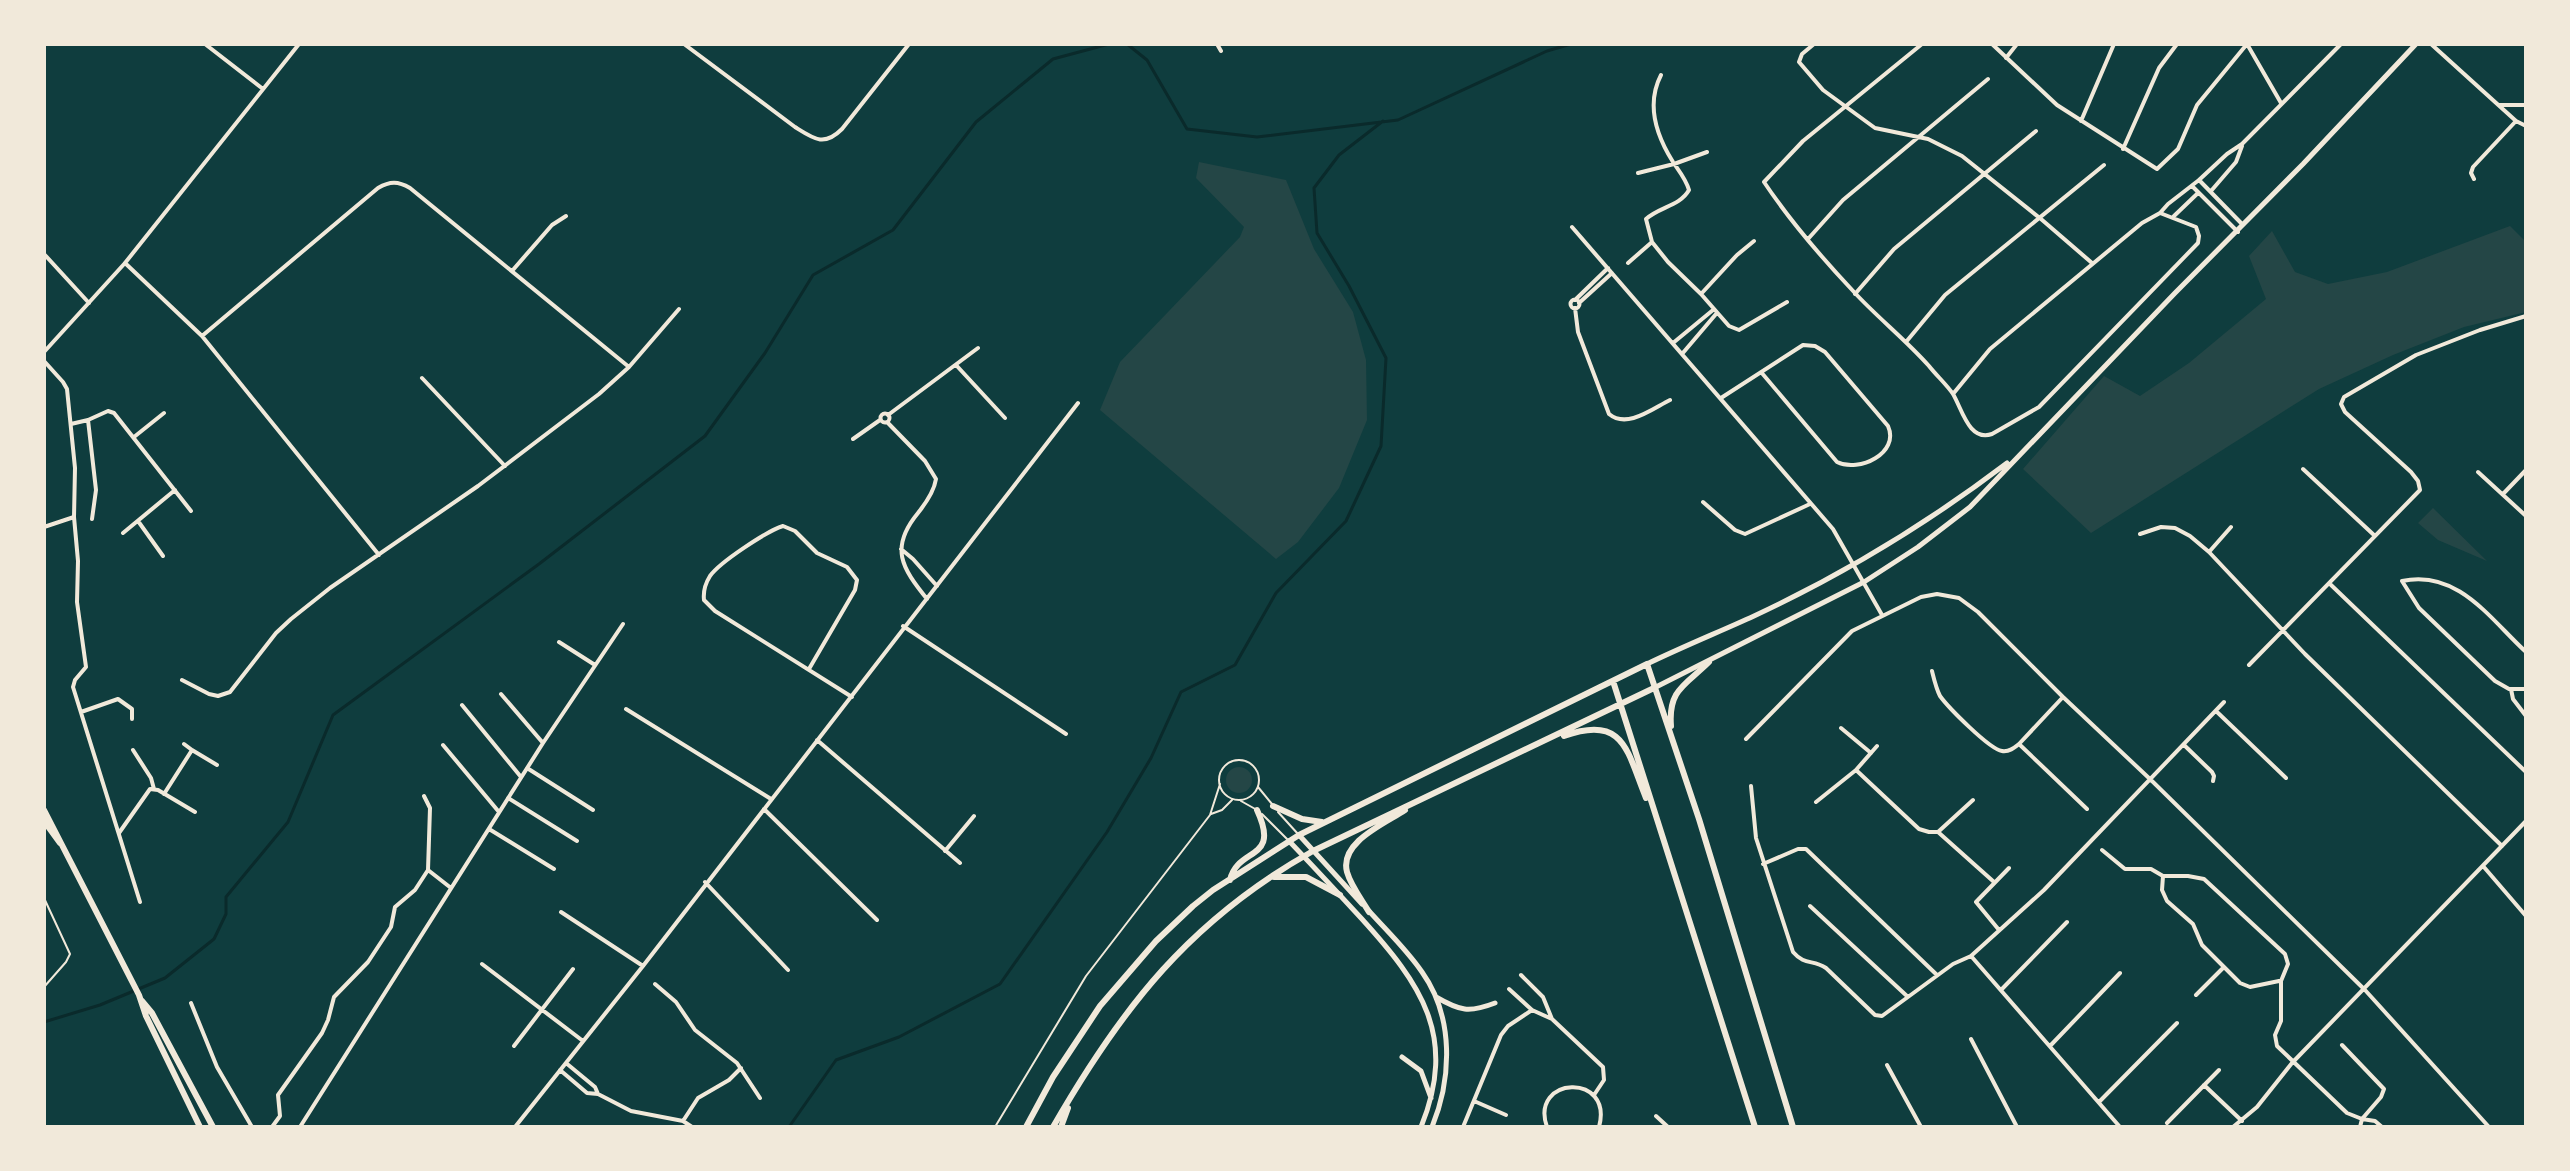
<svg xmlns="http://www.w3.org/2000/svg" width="2570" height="1171" font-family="Cabin,sans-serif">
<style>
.green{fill:#244646}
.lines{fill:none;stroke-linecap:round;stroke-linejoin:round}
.stream{stroke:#0a2a2b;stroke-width:3}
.service{stroke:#f1e9da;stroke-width:2}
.minor{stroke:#f1e9da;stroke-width:4}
.tertiary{stroke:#f1e9da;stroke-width:5}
.secondary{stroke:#f1e9da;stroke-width:6}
</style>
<rect width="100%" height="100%" fill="#0f3d3e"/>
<path class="green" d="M1199,162L1286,180L1314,249L1353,312L1366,360L1367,420L1339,488L1298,542L1276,559L1100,410L1120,362L1240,237L1244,227L1196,178Z
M2510,226L2526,242V312L2464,327L2393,355L2319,389L2091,533L2023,469L2104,376L2140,396L2189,363L2266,299L2249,256L2272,231L2295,272L2328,284L2387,272Z
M2433,508L2487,561L2438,540L2418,523Z
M1226 780a13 13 0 1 1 26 0a13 13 0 1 1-26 0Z"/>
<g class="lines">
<path class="stream" d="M1127,44L1147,60L1187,129L1257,137L1398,120L1547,51L1571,44
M44,1022L100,1005L165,978L214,939L226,914V897L288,822L333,715L539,564L705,436L765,353L813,275L893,230L976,122L1053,59L1109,44
M789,1127L836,1060L899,1037L1000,984L1107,832L1151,758L1181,692L1235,665L1276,593L1346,521L1381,446L1386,358L1349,286L1317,233L1314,188L1339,155L1383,121"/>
<path class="service" d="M1219 780a20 20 0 1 1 40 0a20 20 0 1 1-40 0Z
M1258,787L1272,804
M1241,801L1257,810
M1278,812L1298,834
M1211,814L1222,810L1232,800
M1262,814L1288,840
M44,898L70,954L66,962L44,987
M995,1127L1086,976L1210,815L1220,784"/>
<path class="minor" d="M205,44L263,89
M684,44L795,127C814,139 824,147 842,129L909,44
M1217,44L1221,51
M1814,44L1802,54L1799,62L1823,90L1875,128L1928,139L1962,156L2041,219L2092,263
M1922,44L1803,141L1764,182C1790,221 1822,258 1854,292C1878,318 1906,340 1929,366C1936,375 1947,385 1953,394C1962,409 1969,442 1992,434L2039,407L2198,243L2199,236L2196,227L2160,213
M1992,44L2057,105L2157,169L2178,149L2197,105L2247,44
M2247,44L2281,103
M2431,44L2516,121L2526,126
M2006,58L2017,44
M2499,105H2526
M2081,121L2114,44
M2123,149L2159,68L2177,44
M1638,173L1674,164L1707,152
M2474,179L2471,173L2473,167L2516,121
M2199,180L2242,224
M2192,186L2238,232
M2211,191L2236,162L2242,146
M2174,216L2198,193
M1572,227L1833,529L1882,615
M1808,239L1843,200L1988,79
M1652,242L1646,219C1659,207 1680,206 1689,190C1686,179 1679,171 1673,162C1656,135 1646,104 1661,75
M44,254L89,303
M125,263L202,336L379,555
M1628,263L1652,242L1668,262L1701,294L1737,255L1754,241
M512,271L552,225L566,216
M1701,294L1729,326L1739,330L1787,302
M1855,294L1894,249L2036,131
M1570.5 304a4.5 4.5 0 1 1 9 0a4.5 4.5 0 1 1-9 0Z
M1575,300L1608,268
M1579,303L1612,273
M1575,308L1578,332L1609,414C1627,429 1652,409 1670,400
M202,336L378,188C390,181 398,181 410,188L629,367
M1906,342L1945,295L2104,165
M1673,343L1713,310
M44,352L125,263L299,44
M1682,354L1716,314
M44,361L63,382L67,389L75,468L74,517L78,561L77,602L86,667L75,680L73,687L140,902
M956,365L1005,418
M422,378L505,466
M1953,394L1990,349L2142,223L2160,213L2168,204L2199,180L2227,154L2242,144L2341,44
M1721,398L1803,345L1815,346L1825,352L1888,426C1900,453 1859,473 1837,462L1761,372
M880.5 418a4.5 4.5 0 1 1 9 0a4.5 4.5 0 1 1-9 0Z
M888,415L978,348
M88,420L96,490L92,519
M887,422L925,461L936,479C934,492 926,503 918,513C889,548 902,568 927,599
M71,424L88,420L108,411L114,413L191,511
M134,437L164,413
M853,439L880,420
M2303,469L2375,536
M2478,472L2526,516
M2503,494L2526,470
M1703,502L1735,530L1745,534L1810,504
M138,521L163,556
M44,527L74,517
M123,533L175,490
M2140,534L2161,527L2175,528L2190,536L2209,552L2305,654L2502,846
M901,549L913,559L937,586
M2209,552L2231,527
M2330,584L2526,772
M903,626L1066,734
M559,642L595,665
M2526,652C2490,619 2458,569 2402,581L2419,608L2495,681L2509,689H2526
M2249,665L2420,490L2418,481L2411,472L2345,412L2341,404L2344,397L2416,355L2480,330L2526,316
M809,669L855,590L857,580L847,567L817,553L795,531L783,526C767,531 720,562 710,576C705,584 703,591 704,600L715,611L852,697
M1932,671C1934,679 1936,688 1940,696C1948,707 1989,749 2002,751C2009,752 2014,748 2019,744L2063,697
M182,680L209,694L218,696L230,692L276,633L291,619L330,588L478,486L599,394L629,367L679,309
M2511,689L2513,699L2526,716
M501,694L543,743
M462,705L521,777
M626,709L771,799
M2216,711L2286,778
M81,712L118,699L132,709V719
M1841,728L1871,753
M1746,739L1852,631L1921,597L1937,594L1959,598L1978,612L2063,697L2151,780L2365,990L2489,1127
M817,740L960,863
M2019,744L2087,809
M443,745L499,812
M2184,745L2212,772L2214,776L2213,781
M133,750L151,778L154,789
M192,750L217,765
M527,768L593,810
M1856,770L1919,829L1929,832H1938L1994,882
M1751,786L1756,838L1793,952C1805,966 1813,959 1826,968L1875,1015L1882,1016L1953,964L1971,956L2044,890L2224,702
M164,794L192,750L184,744
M424,796L430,808L428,870L451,888
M508,798L577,841
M1816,802L1856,770L1877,746
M764,809L877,920
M489,829L554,869
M1938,832L1973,800
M119,833L150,789L158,790L195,812
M2102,850L2125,869H2151L2163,876L2162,890L2167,901L2193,924L2202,945L2240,983L2250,987L2279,981
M945,851L974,816
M1763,864L1798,849H1806L1937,975
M2483,866L2526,916
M2163,876H2188L2204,879L2285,954L2288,964L2281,981V1021L2275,1035L2277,1046L2347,1113L2362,1119L2381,1097L2384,1089L2342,1045
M705,882L788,970
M1810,906L1908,997
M561,912L643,966
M1999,930L1976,902L2009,868
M1971,956L2120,1127
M482,964L583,1041
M1521,975L1543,997L1552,1019
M655,984L676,1002L695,1030L737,1063L760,1098
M1509,989L1532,1010L1552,1019L1603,1067L1604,1080L1594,1095
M2002,989L2067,922
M2196,995L2224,967
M191,1003L217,1067L252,1127
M1971,1039L2017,1127
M514,1046L573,969
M2050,1046L2120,973
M566,1063L595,1087L598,1094
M1887,1065L1921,1127
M560,1070L587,1093L598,1094L631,1111L683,1121L692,1127
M2204,1085L2242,1121
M1474,1101L1506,1115
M2099,1102L2177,1023
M1656,1116L1668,1127
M683,1121L698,1098L729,1080L741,1068
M2167,1123L2219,1070
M272,1127L280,1116L278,1095L322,1033L328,1020L334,997L368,962L391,927L395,907L415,890L428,870
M300,1127L543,743L623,624
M515,1127L643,966L1078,403
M1463,1127L1501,1035L1508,1026L1532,1010
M1547,1127C1529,1076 1614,1072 1599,1127
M2233,1127L2257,1107L2292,1063L2526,821
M2360,1127L2362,1119L2375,1121L2382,1127"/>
<path class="tertiary" d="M1647,664C1682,647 1719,632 1754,616C1844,574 1928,523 2007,463
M1654,688L1864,582L1918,547L1970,507L2175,293L2303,164L2416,44
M1299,835L1362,904
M1289,841C1313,866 1337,892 1361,918C1421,984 1458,1036 1421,1127
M1369,911C1387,931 1407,950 1422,972C1454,1017 1452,1078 1432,1127
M1436,997C1460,1011 1469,1013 1495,1003
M1402,1057L1421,1071L1431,1098"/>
<path class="secondary" d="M1613,681L1755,1127
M1671,726C1668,689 1686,685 1709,662
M1564,736C1625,714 1627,752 1646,798
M1273,806L1302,819L1322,822
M44,810L139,995L146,1016L200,1127
M44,821L60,843
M1274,877H1306L1340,895
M1230,880C1238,846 1281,862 1257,810
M1369,912C1362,900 1351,886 1347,872C1339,842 1386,823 1405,810
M142,1001L152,1013L213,1127
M1026,1127L1053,1077L1100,1006L1156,941L1193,906L1213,890L1299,835L1647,664L1699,819L1793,1127
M1053,1127C1122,1007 1190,920 1313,851L1654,688
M1061,1127L1068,1108"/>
</g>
<rect width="2570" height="1171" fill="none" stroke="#f1e9da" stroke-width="92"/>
</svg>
